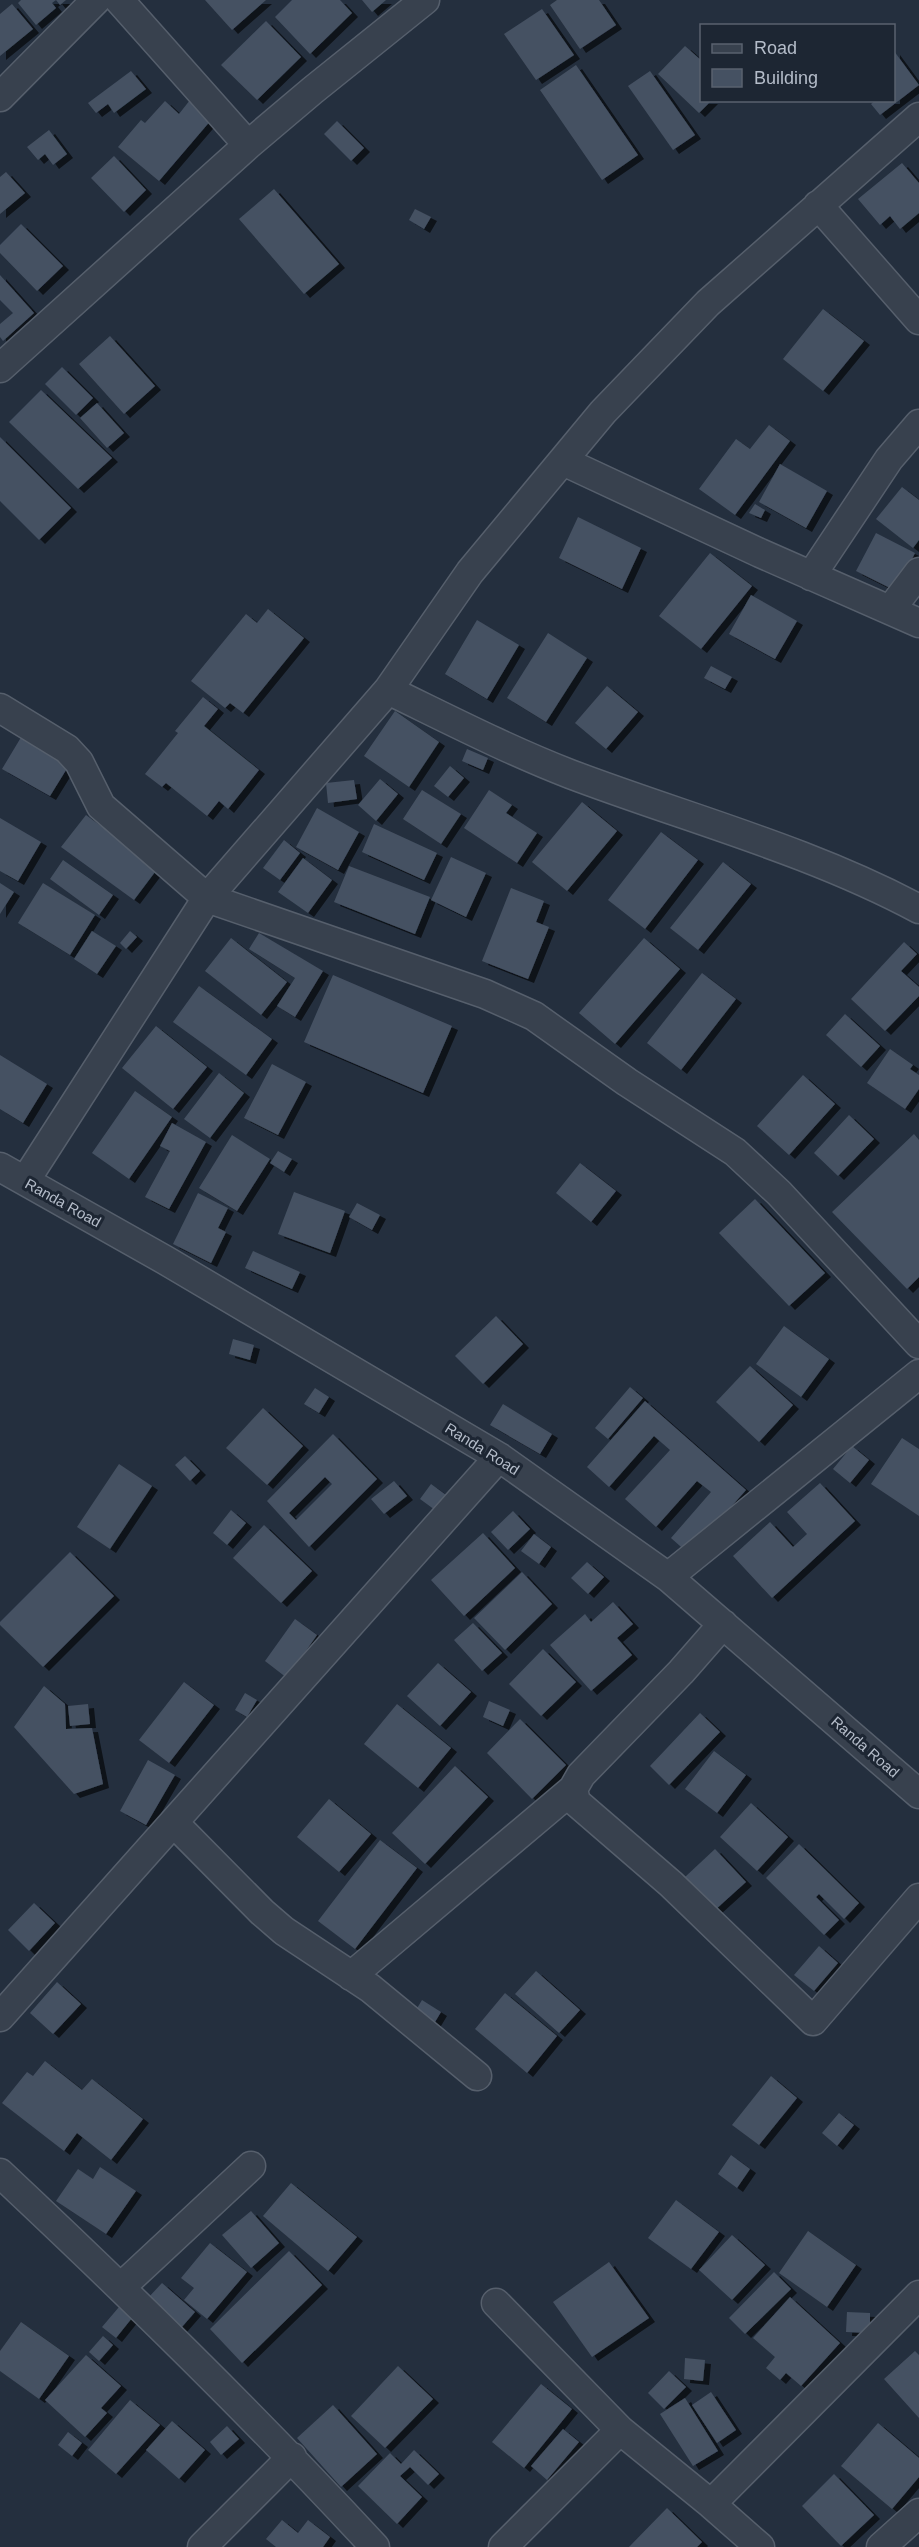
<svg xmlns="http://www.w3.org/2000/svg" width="919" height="2547" font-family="Arial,sans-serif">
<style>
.building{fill:#455162;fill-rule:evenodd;filter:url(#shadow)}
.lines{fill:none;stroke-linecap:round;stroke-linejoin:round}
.minor-casing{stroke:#565f6c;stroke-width:31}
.minor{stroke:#38414e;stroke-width:28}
.labels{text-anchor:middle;stroke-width:6;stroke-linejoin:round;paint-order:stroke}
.street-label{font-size:15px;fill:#b4bcc9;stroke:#1d2633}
</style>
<defs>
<filter id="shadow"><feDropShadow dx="6" dy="4" stdDeviation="0" flood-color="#0009"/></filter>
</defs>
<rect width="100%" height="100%" fill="#242f3e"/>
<path class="building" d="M21,0H66L60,5L56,0L52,3L56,8L36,25L18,3Z
M205,0H266L232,30Z
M292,0H340L352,13L310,54L275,17Z
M362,0H386L372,12Z
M557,0H599L616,25L580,49L550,5Z
M12,4L33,29L0,56V14Z
M542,9L574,55L536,80L504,34Z
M266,21L301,57L257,100L221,65Z
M685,46L702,61V100H712L699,113L658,74Z
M894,51L919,85L880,115L871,104L876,100H894Z
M576,65L638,155L602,180L540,90Z
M131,71L146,89L114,113L108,104L96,113L88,103Z
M650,71L695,135L673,150L628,86Z
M190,100L212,119L159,181L118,147L141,120L145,123L165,101L179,114Z
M337,121L364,148L351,161L324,134Z
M49,130L67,154L53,165L45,154L38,160L27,147Z
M114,156L146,190L124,212L91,178Z
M902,163L919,183V213L900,229L890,216L880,225L858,199Z
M6,172L25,193L0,214V177Z
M274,189L339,264L304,294L239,219Z
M415,209L431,217L424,229L409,220Z
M21,224L63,266L37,291L0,253V245Z
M0,275L34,313L3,341L0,337V324L13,313L0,300Z
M823,309L864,341L823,391L783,359Z
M110,336L155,386L124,414L79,364Z
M62,367L93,398L76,415L45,384Z
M41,390L112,458L78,489L9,422Z
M97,403L124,433L107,448L80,418Z
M769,425L790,441L735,515L699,489L736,439L750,449Z
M0,437L71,508L39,540L0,501Z
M780,464L827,491L806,528L759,502Z
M902,487L919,500V540L913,548L876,519Z
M755,504L765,510L761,518L749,513Z
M578,517L641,548L622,589L559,558Z
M876,533L915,553L896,591L856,571Z
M710,553L752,586L701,649L659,616Z
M751,595L797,621L775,659L729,634Z
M268,609L304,638L243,713L230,703L225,708L191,681L246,614L257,623Z
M477,620L519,645L487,699L445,674Z
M548,633L587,658L546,722L507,698Z
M711,666L732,677L725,689L704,678Z
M607,686L638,712L606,749L575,723Z
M203,697L218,709L204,726L259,770L228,809L219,801L207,816L166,783L162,787L145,774L178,733L175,731Z
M395,711L439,742L409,787L364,756Z
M23,734L71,762L50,796L2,769Z
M467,749L488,758L483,770L462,761Z
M450,766L464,778L448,797L434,786Z
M380,779L398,794L376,821L358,805Z
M354,780L357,799L328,803L326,783Z
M422,790L461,814L441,844L403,819Z
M489,790L512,805L506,813L537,833L517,863L464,828Z
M582,802L617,831L567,891L532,862Z
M317,808L359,832L338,870L296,847Z
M86,815L158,868L134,900L61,847Z
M0,818L41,842L18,881L0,871Z
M374,824L437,853L424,880L362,852Z
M661,832L698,860L645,929L608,900Z
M284,840L300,853L280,880L263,868Z
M451,857L486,873L466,917L431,900Z
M303,858L332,880L308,913L278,892Z
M63,860L113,895L99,915L50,879Z
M723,862L751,884L698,950L670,928Z
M349,866L430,897L415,934L334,902Z
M0,883L14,892L0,914Z
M43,883L95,915L70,955L18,923Z
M511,888L544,901L536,922L549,927L528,979L482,961Z
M92,931L116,946L97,974L74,959Z
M130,931L137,937L126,949L120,943Z
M259,933L323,971L295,1017L277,1006L295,978L249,949Z
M231,938L287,982L261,1015L205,971Z
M644,938L680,969L615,1044L579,1013Z
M904,942L917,954L901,971L919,987V996L885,1031L851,999Z
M702,973L736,999L681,1070L647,1043Z
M333,975L452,1026L423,1093L304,1042Z
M199,986L272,1039L246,1075L173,1022Z
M845,1014L880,1046L861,1067L826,1035Z
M156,1026L207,1067L173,1109L122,1068Z
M890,1049L913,1065L910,1069L919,1075V1089L905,1109L867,1083Z
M0,1055L47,1084L23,1123L0,1109Z
M272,1064L306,1082L278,1135L244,1118Z
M219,1073L244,1093L210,1138L184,1119Z
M803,1075L835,1104L789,1155L757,1126Z
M135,1091L172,1117L129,1179L92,1153Z
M849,1115L874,1139L838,1176L814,1153Z
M172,1123L206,1142L169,1209L145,1197L170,1151L160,1146Z
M914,1134L919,1140V1277L907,1289L832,1212Z
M232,1135L270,1159L237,1211L199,1188Z
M278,1151L292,1159L284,1172L270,1163Z
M580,1163L616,1191L591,1222L556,1193Z
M294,1192L345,1211L330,1253L278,1234Z
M198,1193L228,1208L218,1228L226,1232L211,1263L173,1244Z
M755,1199L825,1273L789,1306L719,1233Z
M357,1203L380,1215L372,1230L349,1217Z
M253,1251L300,1272L292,1289L245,1268Z
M496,1316L523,1344L483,1384L455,1356Z
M784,1326L829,1359L801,1397L756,1364Z
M233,1339L254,1345L250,1360L229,1354Z
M750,1366L793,1405L759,1442L716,1402Z
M630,1387L643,1398L608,1439L595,1428Z
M315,1388L329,1397L319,1413L304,1404Z
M645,1401L746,1490L689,1554L671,1538L711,1492L697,1481L656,1527L625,1499L670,1450L654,1436L609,1487L587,1467Z
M503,1404L552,1434L540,1454L490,1425Z
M263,1408L303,1446L267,1485L226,1448Z
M333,1434L377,1479L309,1547L267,1501ZM325,1477L332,1484L296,1520L289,1513Z
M902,1438L919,1449V1516L871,1484Z
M852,1446L869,1460L850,1483L833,1469Z
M185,1456L200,1471L190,1481L175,1465Z
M119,1464L152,1486L110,1549L77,1527Z
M394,1481L407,1496L384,1514L371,1499Z
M820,1483L855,1521L772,1598L733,1556L770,1522L793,1547L807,1534L787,1512Z
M431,1484L446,1495L435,1510L420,1499Z
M231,1510L246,1523L227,1545L213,1533Z
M513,1511L530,1529L508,1550L491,1532Z
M264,1525L312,1571L281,1603L233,1558Z
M483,1533L515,1568L464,1616L431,1580Z
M534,1534L551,1547L539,1564L521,1551Z
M70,1552L114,1596L43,1667L0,1625V1622Z
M587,1562L604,1577L588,1594L571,1578Z
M522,1572L552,1604L505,1650L474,1618Z
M613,1602L633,1624L617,1638L632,1655L591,1691L550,1645L585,1614L591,1622Z
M295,1619L317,1635L287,1678L265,1661Z
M473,1623L502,1653L482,1671L454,1640Z
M543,1649L576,1682L541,1716L509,1684Z
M438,1663L471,1692L440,1726L407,1696Z
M184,1682L214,1705L169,1763L139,1740Z
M44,1686L65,1704L66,1729L92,1728L103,1784L74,1794L14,1727Z
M245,1693L257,1700L247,1717L235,1710Z
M489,1701L510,1710L503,1726L483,1717Z
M88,1704L90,1724L70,1726L68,1706Z
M397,1704L451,1748L418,1788L364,1744Z
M700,1713L720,1732L669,1785L650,1766Z
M520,1719L566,1765L532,1799L487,1753Z
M714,1751L746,1775L717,1813L685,1789Z
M148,1760L175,1775L146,1825L120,1811Z
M455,1766L488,1797L425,1864L392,1833Z
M329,1799L371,1834L339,1872L297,1837Z
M751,1803L788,1837L757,1871L720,1837Z
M380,1840L417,1868L355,1949L318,1921Z
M799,1844L859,1903L844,1919L819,1894L816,1897L839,1920L824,1935L766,1878Z
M715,1849L746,1882L715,1910L685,1877Z
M34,1903L55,1923L29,1951L8,1930Z
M819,1946L838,1963L814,1991L794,1975Z
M536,1971L580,2010L559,2033L515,1994Z
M57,1982L81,2004L53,2034L30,2013Z
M505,1993L557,2036L527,2073L475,2029Z
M422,2000L441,2012L432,2027L413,2015Z
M45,2061L82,2090L92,2079L143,2119L111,2160L77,2133L64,2151L2,2103L27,2072L33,2076Z
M771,2076L797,2098L759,2145L732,2125Z
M839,2113L854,2125L837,2146L822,2133Z
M731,2155L750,2169L737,2188L718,2174Z
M100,2167L136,2191L106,2234L56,2201L78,2169L93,2179Z
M291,2183L357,2237L328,2271L263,2216Z
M676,2200L719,2232L691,2269L648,2238Z
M251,2211L279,2243L251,2268L222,2235Z
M808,2231L856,2265L827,2307L779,2273Z
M732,2235L765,2265L732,2300L699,2270Z
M210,2243L247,2272L207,2319L184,2300L194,2288L181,2278Z
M289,2251L322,2285L242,2363L210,2329Z
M609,2262L649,2318L592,2357L553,2302Z
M774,2272L791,2289L745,2334L729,2318Z
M162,2283L195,2312L181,2328L148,2298Z
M790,2297L840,2343L801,2386L786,2373L780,2380L766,2368L775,2357L753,2338Z
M119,2307L132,2318L116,2338L102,2327Z
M847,2312L870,2313V2333L846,2332Z
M21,2322L69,2356L39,2399L0,2371V2351Z
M103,2336L113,2345L99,2361L89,2352Z
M915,2351L919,2355V2418L884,2379Z
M86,2355L121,2386L101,2408L107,2413L85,2437L45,2400Z
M685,2358L705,2360L703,2381L684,2379Z
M398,2366L433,2399L385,2448L351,2416Z
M669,2371L686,2387L664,2409L648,2393Z
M541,2384L572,2409L524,2468L492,2442Z
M711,2392L736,2430L717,2443L692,2405Z
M685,2398L718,2451L693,2466L660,2414Z
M130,2400L160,2425L116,2474L88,2450Z
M333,2405L377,2454L341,2487L297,2438Z
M172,2421L205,2450L179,2479L146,2450Z
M878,2423L919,2458V2477L892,2509L841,2466Z
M227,2426L239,2439L221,2455L210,2442Z
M563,2429L579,2442L547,2480L531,2466Z
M68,2432L82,2443L72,2456L58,2445Z
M414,2450L439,2474L428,2485L410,2467L400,2476L422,2497L397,2524L358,2486L390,2453L401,2464Z
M834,2474L874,2515L841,2546L802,2506Z
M667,2508L702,2542L697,2547H629Z
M282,2520L298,2533L308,2520L330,2537L323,2547H276L266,2539Z"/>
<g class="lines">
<g class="minor-casing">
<path id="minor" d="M119,0L248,145
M0,97L96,0
M818,205L919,320
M0,368L248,145L313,90L425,0
M563,461L760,553L919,623
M811,576L889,459L919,424
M891,609L919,572
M388,690C448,719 508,750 570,774C686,818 809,850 919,909
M0,708L67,749L79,762L101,806L207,898L485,994L534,1016L627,1082L735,1152L779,1193L919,1344
M0,1167L165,1260L499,1457L668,1577L919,1794
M25,1181L207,898L388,690L470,572L603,412L708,303L919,117
M668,1577L919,1374
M723,1624L681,1672L581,1775L573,1789L576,1802L671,1884L813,2021L919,1898
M174,1823L262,1912L284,1931L370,1988L477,2076
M351,1976L573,1789
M0,2017L499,1457
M0,2173C129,2294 255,2417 375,2547
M121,2287L251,2166
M496,2303L620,2430L711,2504L760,2547
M711,2504L919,2295
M202,2547L292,2457
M503,2547L620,2430
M881,2547L919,2513"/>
</g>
<use href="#minor" class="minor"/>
</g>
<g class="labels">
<g class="street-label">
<text transform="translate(63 1203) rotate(29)" y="5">Randa Road</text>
<text transform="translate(482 1449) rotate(32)" y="5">Randa Road</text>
<text transform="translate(865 1747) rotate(41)" y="5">Randa Road</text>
</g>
</g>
<rect x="700" y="24" width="195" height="78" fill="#1d2633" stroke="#59626f" stroke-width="1.5"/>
<rect x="712" y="44" width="30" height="9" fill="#38414e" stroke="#59626f" stroke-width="1.5"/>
<text x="754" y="54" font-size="18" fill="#b4bcc9">Road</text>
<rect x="712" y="69" width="30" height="18" fill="#455162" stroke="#59626f" stroke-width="1.5"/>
<text x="754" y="84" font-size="18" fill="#b4bcc9">Building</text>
</svg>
